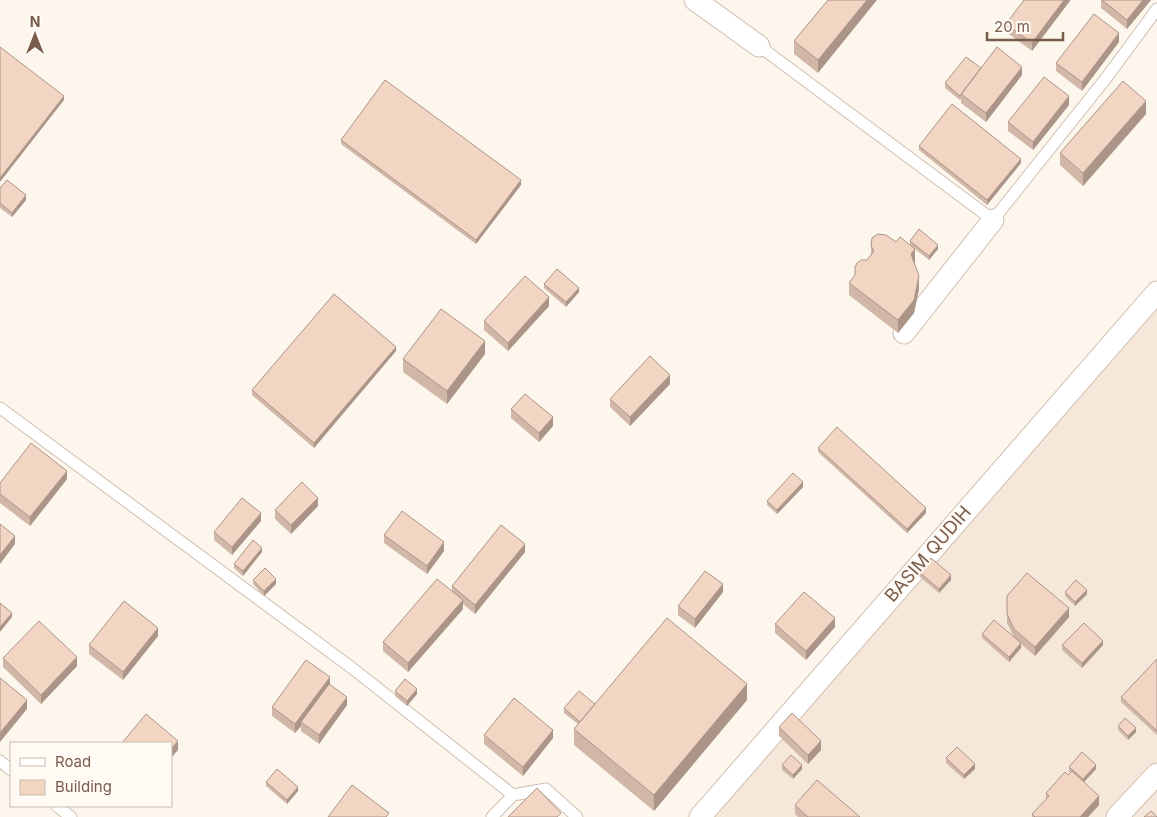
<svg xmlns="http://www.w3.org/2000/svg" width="1157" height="817" font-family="Inter,sans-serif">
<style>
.residential{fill:#f5e8da}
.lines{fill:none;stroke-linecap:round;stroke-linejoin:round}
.service-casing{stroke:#d1beb0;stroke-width:13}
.minor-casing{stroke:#d1beb0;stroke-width:23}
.service{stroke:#fff;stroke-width:11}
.minor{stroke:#fff;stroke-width:21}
.wall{fill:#d1b7a8}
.shaded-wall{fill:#aa9588}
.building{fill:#f3d5c3;stroke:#aa9588}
.labels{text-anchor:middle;stroke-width:4;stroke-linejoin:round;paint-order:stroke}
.street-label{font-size:18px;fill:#7a5c4d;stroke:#fffaf3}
</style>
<rect width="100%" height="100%" fill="#fdf6ec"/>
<path class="residential" d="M1157,290V817H687Z"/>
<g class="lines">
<g class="service-casing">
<path id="service" d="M759,46L993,220L1107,77L1157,9
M0,408L352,668L513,795L546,789L577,817
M0,761L11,770
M57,806L71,817
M492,817L513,795"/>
</g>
<g class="minor-casing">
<path id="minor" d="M695,0L759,46
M904,333L993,220
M700,817L1157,292
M1117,817L1157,774"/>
</g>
<use href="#service" class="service"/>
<use href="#minor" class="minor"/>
</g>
<path class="wall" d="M828,0L818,73L794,54V41Z
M1070,0L1032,51L1006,32V24Z
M1101,0H1151L1127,29L1101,8Z
M1119,42L1082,91L1056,71V63Z
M981,68L1022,75L986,122L961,103V99L960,100L945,88V83Z
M1069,105L1033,150L1008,131V122Z
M1146,114L1083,186L1060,165V153Z
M341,140L521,185L476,244L341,144Z
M919,146L1021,163L987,205L919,150Z
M0,188L26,200L12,217L0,208Z
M910,241L938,249L929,260L915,249V262L914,263L919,289L914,313L898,333L849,295V283L871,255V246L896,242L910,245Z
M544,284L579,292L566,307L544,288Z
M549,306L508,351L484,330V321Z
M396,351L314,448L252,395V390Z
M485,354L447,404L403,372V359Z
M670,384L630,426L610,407V399Z
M511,409L553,426L539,442L511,418Z
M818,448L926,513L907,533L818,452Z
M67,479L30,526L0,503V483Z
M803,487L777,514L767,505V501Z
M318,506L291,534L275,519V510Z
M261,521L232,555L214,540V532Z
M384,535L444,551L427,574L384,543Z
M262,552L243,576L234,568V564Z
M525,552L475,614L463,604V609L408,672L383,651V642L452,591V586Z
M919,572L951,580L939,593L919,576Z
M253,580L276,584L264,596L253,584Z
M723,592L695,628L678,615V606Z
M1065,592L1087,594L1075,606L1065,596Z
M1007,596L1069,617L1035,656L1021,644V648L1009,662L982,638V634L1014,637L1007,623Z
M775,624L835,627L806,660L775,633Z
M158,636L123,680L89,654V645Z
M1062,645H1103L1082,668L1062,650Z
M3,658L77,666L41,704L3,667Z
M1157,659V735L1121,702V697Z
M330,684L347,705L319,744L301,731V726L295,733L272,716V707Z
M395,691L417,694L407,706L395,696Z
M747,700L654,811L574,745V729L578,724L564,713V708L595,704Z
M1118,726L1136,732L1128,740L1118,730Z
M779,727L821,750L808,764L779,736Z
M484,735L553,738L523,776L484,744Z
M946,758L975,769L964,779L946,763Z
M782,765L802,769L793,779L782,770Z
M1069,767L1096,769L1084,782L1099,805L1088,817H1032V814L1046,800V793L1071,773L1069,772Z
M266,782L298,791L287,804L266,786Z
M795,805L860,817H798L795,814Z"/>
<path class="shaded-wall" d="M867,0H877L818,73V60Z
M1064,0H1070V1L1032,51V43Z
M1143,0H1151L1127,29V20Z
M1119,33V42L1082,91V82Z
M1022,67V75L986,122V113Z
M64,96V100L0,182V178Z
M1069,96V105L1033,150V142Z
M1146,101V114L1083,186V173Z
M1021,159V163L987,205V200Z
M521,180V185L476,244V240Z
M26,195V200L12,217V213Z
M938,245V249L929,260V256Z
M915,249V262L911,267V254Z
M919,276V289L914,313L898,333V320Z
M579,288V292L566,307V302Z
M549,297V306L508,351V343Z
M485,341V354L447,404V391Z
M396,347V351L314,448V443Z
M670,375V384L630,426V417Z
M553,417V426L539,442V433Z
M67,471V479L30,526V517Z
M803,482V487L777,514V510Z
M318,498V506L291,534V525Z
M926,508V513L907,533V529Z
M261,513V521L232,555V547Z
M15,536V544L0,564V555Z
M444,542V551L427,574V566Z
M525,544V552L475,614V605Z
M262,548V552L243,576V571Z
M951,575V580L939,593V589Z
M276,579V584L264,596V591Z
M723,584V592L695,628V619Z
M1087,590V594L1075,606V602Z
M463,600V609L408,672V663Z
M1069,608V617L1035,656V647Z
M12,613V617L0,632V627Z
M835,618V627L806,660V651Z
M158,628V636L123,680V672Z
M1103,641V645L1082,668V663Z
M1021,643V648L1009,662V657Z
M77,657V666L41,704V695Z
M330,677V686L301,722V726L295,733V724Z
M747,684V700L654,811V795Z
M417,689V694L407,706V701Z
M347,697V705L319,744V735Z
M27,700V709L0,742V733Z
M1136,728V732L1128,740V736Z
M553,730V738L523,776V767Z
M178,741V750L171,758V749Z
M821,741V750L808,764V755Z
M975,764V769L964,779V775Z
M802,765V769L793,779V775Z
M1096,765V769L1083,783V779Z
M298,787V791L287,804V800Z
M1099,796V805L1088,817H1080Z"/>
<path class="building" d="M828,0H867L818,60L794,41Z
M1024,0H1064L1032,43L1006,24Z
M1102,0H1143L1127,20Z
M1094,14L1119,33L1082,82L1056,63Z
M0,47L64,96L0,178Z
M997,47L1022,67L986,113L961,94Z
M966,57L981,68L960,96L945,83Z
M1044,77L1069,96L1033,142L1008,122Z
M385,80L521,180L476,240L341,140Z
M1123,81L1146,101L1083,173L1060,153Z
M952,104L1021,159L987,200L919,146Z
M7,180L26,195L12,213L0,203V188Z
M919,229L938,245L929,256L910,241Z
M878,234L886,235L896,242L900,237L915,249L911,254L919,276L914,300L898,320L849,283L855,275V267L857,263L861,260H867L874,251L871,246L872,238Z
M557,269L579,288L566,302L544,284Z
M525,276L549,297L508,343L484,321Z
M334,294L396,347L314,443L252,390Z
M441,309L485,341L447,391L403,359Z
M650,356L670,375L630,417L610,399Z
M525,394L553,417L539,433L511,409Z
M837,427L926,508L907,529L818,448Z
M31,443L67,471L30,517L0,494V483Z
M793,473L803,482L777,510L767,501Z
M302,482L318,498L291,525L275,510Z
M242,498L261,513L232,547L214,532Z
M402,511L444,542L427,566L384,535Z
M0,524L15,536L0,555Z
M501,525L525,544L475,605L452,586Z
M253,540L262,548L243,571L234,564Z
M931,558L951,575L939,589L919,572Z
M265,568L276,579L264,591L253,580Z
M705,571L723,584L695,619L678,606Z
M1027,573L1069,608L1035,647L1014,629L1007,614V596Z
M437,579L463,600L408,663L383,642Z
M1076,580L1087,590L1075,602L1065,592Z
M804,592L835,618L806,651L775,624Z
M124,601L158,628L123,672L89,645Z
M0,603L12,613L0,627Z
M667,618L747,684L654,795L574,729Z
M994,620L1021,643L1009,657L982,634Z
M39,621L77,657L41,695L3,658Z
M1084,623L1103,641L1082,663L1062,645Z
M1157,659V731L1121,697Z
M306,660L330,677L295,724L272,707Z
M0,678L27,700L0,733Z
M405,679L417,689L407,701L395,691Z
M329,684L347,697L319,735L301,722Z
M579,691L595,704L580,722L564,708Z
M514,698L553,730L523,767L484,735Z
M792,713L821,741L808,755L779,727Z
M146,714L178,741L171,749V743H122Z
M1125,718L1136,728L1128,736L1118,726Z
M957,747L975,764L964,775L946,758Z
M1082,752L1096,765L1083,779L1069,767Z
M791,755L802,765L793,775L782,765Z
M277,769L298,787L287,800L266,782Z
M1072,771L1099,796L1080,817H1035L1032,814L1049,796L1046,793L1065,772L1068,775Z
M817,780L860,817H808L795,805Z
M352,785L389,813L386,817H328Z
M537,788L561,813L557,817H508Z
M1151,811L1157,817H1144Z"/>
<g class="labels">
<g class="street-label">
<text transform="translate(928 554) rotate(-49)" y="6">BASIM QUDIH</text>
</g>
</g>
<rect x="10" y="742" width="162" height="65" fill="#fffaf3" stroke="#cabbb1"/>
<rect x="20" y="758" width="25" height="8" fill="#ffffff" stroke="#cabbb1"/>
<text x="55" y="767" font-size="15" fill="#7a5c4d">Road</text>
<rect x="20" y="780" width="25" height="15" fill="#f3d5c3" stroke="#cabbb1"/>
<text x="55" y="792" font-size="15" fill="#7a5c4d">Building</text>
<g transform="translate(35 35)" stroke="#fffaf3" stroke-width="4" paint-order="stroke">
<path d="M0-4L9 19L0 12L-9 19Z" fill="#7a5c4d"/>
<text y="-8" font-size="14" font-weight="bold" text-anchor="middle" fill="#7a5c4d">N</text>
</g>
<path d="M987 32v8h76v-8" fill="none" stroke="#7a5c4d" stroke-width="2.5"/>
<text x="994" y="32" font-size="15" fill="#7a5c4d" stroke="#fffaf3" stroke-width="4" paint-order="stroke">20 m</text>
</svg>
